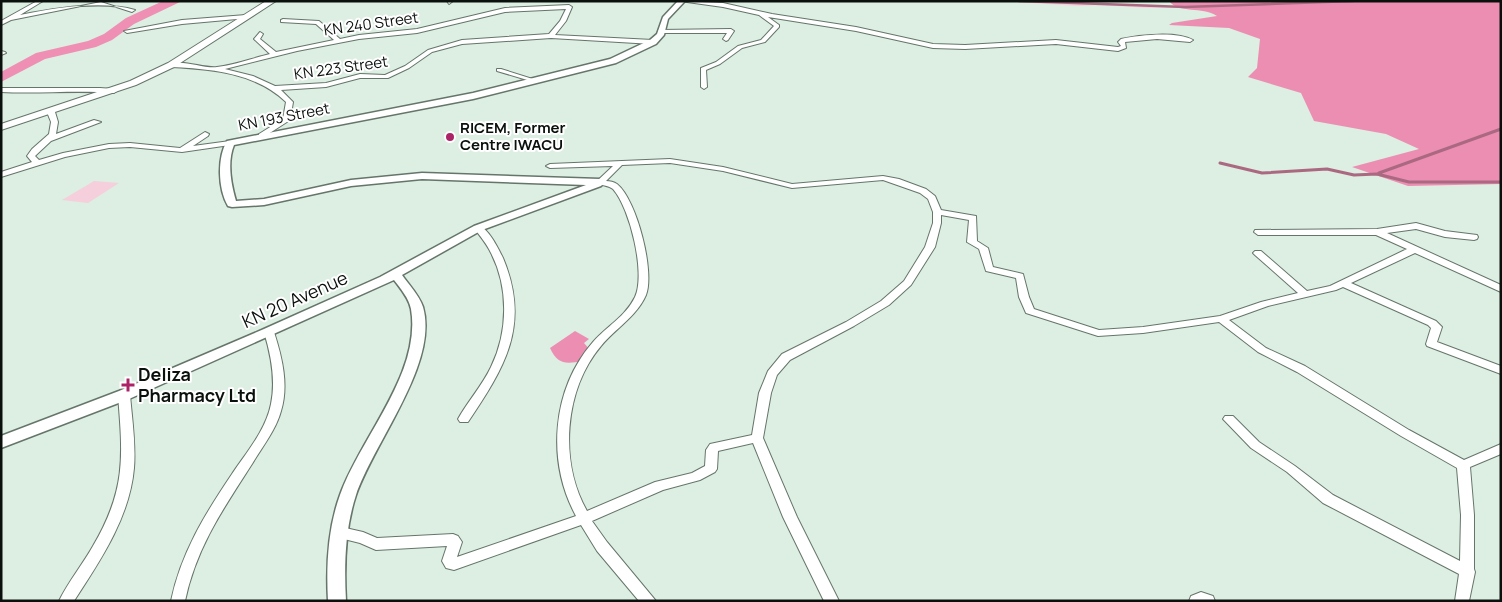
<svg xmlns="http://www.w3.org/2000/svg" width="1502" height="602" font-family="Manrope,sans-serif">
<style>
.green{fill:#f5cfdc}
.forest{fill:#ec8eb2}
.lines{fill:none;stroke-linecap:round;stroke-linejoin:round}
.stream-far1{stroke:#aa6981;stroke-width:2.5}
.stream{stroke:#aa6981;stroke-width:3}
.river{fill:#ee8fb3;fill-rule:evenodd}
.minor-casing{stroke:#65756a;stroke-width:2}
.tertiary-casing{stroke:#65756a;stroke-width:3}
.secondary-casing{stroke:#65756a;stroke-width:2}
.minor{fill:#fff;fill-rule:evenodd}
.tertiary{fill:#fff;fill-rule:evenodd}
.secondary{fill:#fff;fill-rule:evenodd}
.poi-dot{fill:#ac2467;stroke:#fff;stroke-width:2}
.labels{text-anchor:middle;stroke-width:4;stroke-linejoin:round;paint-order:stroke}
.far-street-label{font-size:15px;fill:#0a100c;stroke:#fff}
.far-poi-label{font-size:15px;font-weight:bold;fill:#0a100c;stroke:#fff;text-anchor:start}
.street-label{font-size:18px;fill:#0a100c;stroke:#fff}
.poi-label{font-size:18px;font-weight:bold;fill:#0a100c;stroke:#fff;text-anchor:start}
</style>
<rect width="100%" height="100%" fill="#ddeee2"/>
<path class="green" d="M1002,1L1140,4L1181,7L1148,8L1102,5L1079,6Z
M94,181L119,183L88,203L62,200Z"/>
<path class="forest" d="M1169,1H1501V184L1408,186L1352,167L1419,149L1386,134L1314,121L1301,93L1248,77L1257,68L1260,39L1229,28L1169,25L1172,23L1217,16C1202,6 1179,14 1169,1Z
M575,331L589,339L584,343L590,350L583,361C566,364 558,365 550,348Z"/>
<g class="lines">
<path class="stream-far1" d="M1019,1L1185,7L1353,1"/>
<path class="stream" d="M1220,163L1262,173L1327,169L1354,175L1377,174L1409,182H1501
M1379,173L1501,129"/>
<path class="river" d="M163,1L180,2L134,24L112,40L96,47L45,59L1,82V72L36,53L88,41L104,34L126,18Z"/>
<g class="minor-casing">
<path id="minor" d="M37,1H43L20,15C54,8 102,0 135,10L132,12L101,2L11,20L1,25V21Z
M447,1H453L449,4Z
M680,1L723,3L772,14L856,27L933,44L965,45L1056,40L1118,47L1121,46L1118,42L1121,39C1139,35 1177,31 1193,40L1190,42L1157,39L1125,42L1126,48L1118,51L1056,44L965,49L933,48L856,31L768,17L779,25V27L765,42L742,48L720,64L706,70L707,87L704,89L701,87V68L716,62L738,46L761,40L774,26L759,15L723,7Z
M569,5L572,7L566,21L555,35L653,40L656,42L653,44L551,38L462,44L432,52L409,68L388,78H360L326,87L281,90L293,102L290,120L262,138H259V134L283,119L286,102C256,73 212,69 171,67L168,65C180,58 204,69 217,67C235,65 253,58 270,54L254,39L260,32L263,34L260,39L276,52L334,40L316,24L281,22V20L283,19L319,21L340,39L359,35L417,29L505,8ZM566,9L560,21L549,34L462,40L428,50L405,66L385,75L360,74L326,83L275,86L253,76L225,69L297,51L359,39L417,33L505,12Z
M246,15L248,16V18L182,24L127,33L124,31L182,20Z
M660,30L731,29L734,31L728,40L726,41L723,39L727,33H658V31Z
M1,51L5,52L6,53L1,55Z
M497,69H501L539,81L534,82L497,71Z
M1,88H100L114,89L117,91L114,93C76,90 39,94 1,92Z
M51,110L55,112L58,122L56,134L94,120L101,122L51,141L35,156L39,160L63,153L109,144L130,143L180,148L205,132L209,134L208,136L193,146L230,141L234,143L230,145L182,152L130,147L109,148L65,157L1,177V172L32,162L27,156L32,149L49,134L51,122L47,112Z
M670,159L723,167L792,184L883,176L899,179L926,189L935,196L941,210L976,216L977,241L988,248L993,267L1023,274L1029,297L1034,309L1099,330L1143,327L1220,316L1261,302L1298,293L1255,255L1253,253L1255,251H1261L1307,291L1330,286L1407,249L1376,235H1258L1254,232L1255,230L1377,229L1416,223L1445,231L1477,235L1478,237L1477,239L1474,240L1445,237L1416,229L1387,233L1501,285V292L1415,253L1351,283L1436,321L1442,327L1437,342L1501,366V374L1427,346L1426,344L1431,328L1428,325L1343,287L1336,290L1268,306L1229,320L1266,348L1305,366L1409,430L1464,460L1501,444V454L1470,467L1474,515V569L1475,572L1469,601H1455L1459,574L1323,503L1287,472L1251,448L1223,419L1225,416H1233L1259,442L1295,466L1333,495L1460,561L1461,515L1457,468L1401,436L1297,372L1258,352L1219,322L1143,333L1098,336L1026,313L1019,297L1016,278L986,271L979,249L967,242L969,220L941,215V223L935,247L911,285L889,305L854,326L790,360L777,375L771,393L763,438L797,517L839,601H824L783,517L753,443L718,451L717,469L715,472L700,480L663,490L592,521L607,542L656,601H639L597,551L581,525L454,570L446,568L442,561L447,546L376,550L360,543L336,537L334,533L336,529L341,527L363,532L377,538L453,534L458,536L462,542L457,557L576,516C546,461 552,389 593,342C606,327 626,316 635,297C646,274 630,208 613,189C608,185 601,186 596,182L613,166L550,168L546,166L550,164ZM670,163L723,171L792,188L883,180L920,193L928,199L933,212V223L925,247L904,281L881,301L846,322L782,354L768,371L759,393L752,435L710,444L706,450L705,466L692,473L655,482L587,511C559,462 564,390 601,346C615,329 637,316 646,295C655,272 637,200 617,184C614,182 610,181 606,181L622,165Z
M478,225C489,229 498,248 503,258C531,325 505,367 468,422H460L458,419C468,401 482,386 491,367C508,332 509,288 491,253C487,244 480,236 474,228Z
M269,329L274,332C282,357 289,385 281,411C276,430 262,447 252,464C223,509 196,548 185,601H171C181,553 205,514 232,474C246,453 266,430 271,404C276,380 271,355 264,332Z
M124,391L128,392L130,395C132,419 136,444 134,468C130,517 100,561 74,601H59C68,582 83,564 93,546C126,490 123,457 118,395L120,392Z
M1201,592L1213,596L1215,601H1189L1191,596Z"/>
</g>
<g class="tertiary-casing">
<path id="tertiary" d="M678,1H685L668,19L664,35L656,44L616,63L473,99L234,145C227,162 231,184 236,201L264,199L351,180L422,173L600,179L605,182L601,186L482,230L402,275C409,285 419,295 423,307C439,363 374,442 356,495C345,528 344,566 346,601H328C326,566 328,528 340,495C360,438 422,373 411,309C409,298 400,288 394,280L129,399L1,448V436L119,391L264,329L380,277L474,226L586,185L422,179L351,186L264,205L232,207L228,206C218,189 217,158 227,141L473,93L610,59L650,40L657,34L663,17Z"/>
</g>
<g class="secondary-casing">
<path id="secondary" d="M266,1H276L174,67L136,85L1,130V124L130,81L168,63Z"/>
</g>
<use href="#minor" class="minor"/>
<use href="#tertiary" class="tertiary"/>
<use href="#secondary" class="secondary"/>
</g>
<g class="poi-dot">
<circle cx="450" cy="137" r="5"/>
<path d="M125.5 377.5h5v5h5v5h-5v5h-5v-5h-5v-5h5z"/>
</g>
<g class="labels">
<g class="far-street-label">
<text transform="translate(371 24) rotate(-8)" y="5">KN 240 Street</text>
<text transform="translate(341 68) rotate(-8)" y="5">KN 223 Street</text>
<text transform="translate(284 117) rotate(-11)" y="5">KN 193 Street</text>
</g>
<g class="far-poi-label">
<text x="460" y="133">RICEM, Former<tspan x="460" dy="17">Centre IWACU</tspan></text>
</g>
<g class="street-label">
<text transform="translate(295 300) rotate(-24)" y="6">KN 20 Avenue</text>
</g>
<g class="poi-label">
<text x="138" y="381">Deliza<tspan x="138" dy="21">Pharmacy Ltd</tspan></text>
</g>
</g>
<rect width="1502" height="602" fill="none" stroke="#0a100c" stroke-width="5"/>
</svg>
